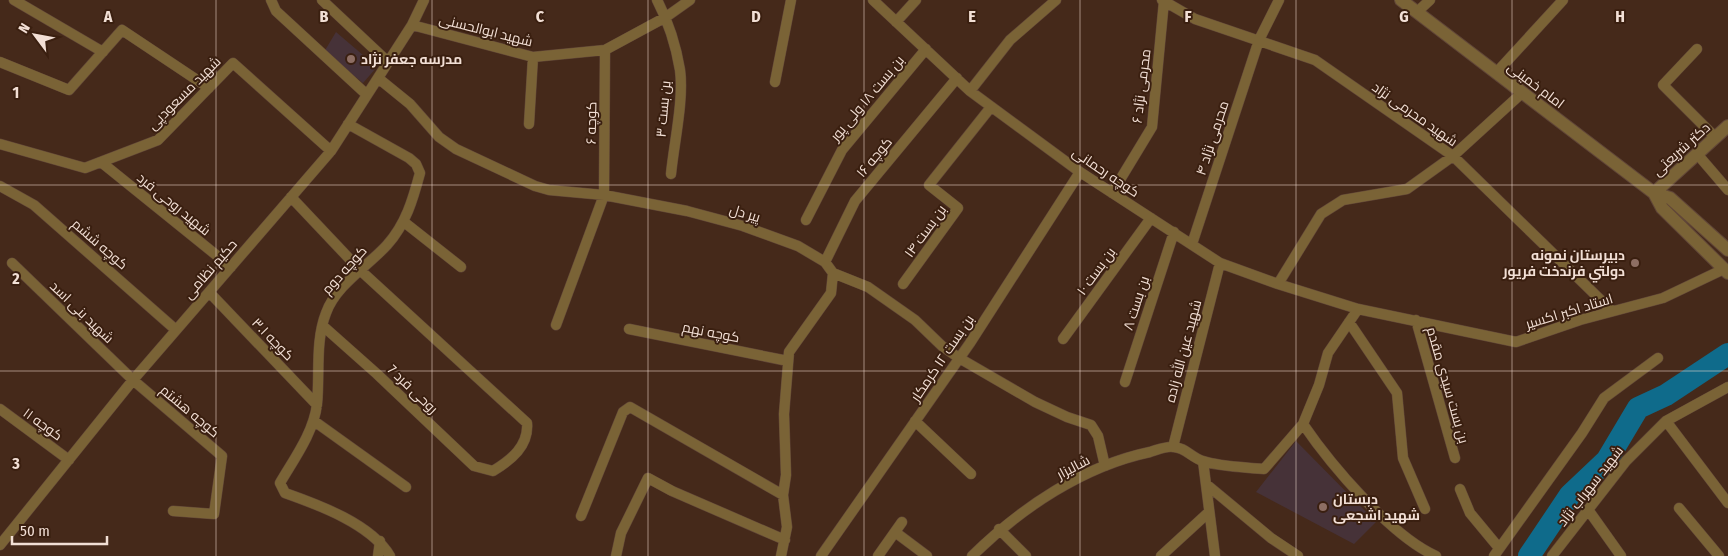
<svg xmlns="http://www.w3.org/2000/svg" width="1728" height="556" font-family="'Fira Sans Condensed',Cairo,sans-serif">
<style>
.education{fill:#463238}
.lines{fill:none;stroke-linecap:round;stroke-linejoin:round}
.river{stroke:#0f6b8b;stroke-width:22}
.minor-casing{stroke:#614638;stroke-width:11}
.tertiary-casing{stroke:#614638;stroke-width:14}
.minor{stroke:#7a6336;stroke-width:10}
.tertiary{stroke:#7a6336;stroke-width:12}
.grid{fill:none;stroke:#f2dfd5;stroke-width:1;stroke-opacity:0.55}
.education-dot{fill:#8d6e63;stroke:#3a1f10;stroke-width:2}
.labels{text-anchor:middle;stroke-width:4;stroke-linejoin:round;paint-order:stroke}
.street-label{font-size:14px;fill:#f2dfd5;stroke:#3a1f10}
.poi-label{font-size:14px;font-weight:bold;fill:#f2dfd5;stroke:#3a1f10;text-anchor:start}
.grid-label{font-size:16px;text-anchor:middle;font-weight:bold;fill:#f2dfd5;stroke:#3a1f10;stroke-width:4;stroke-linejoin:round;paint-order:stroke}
</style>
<rect width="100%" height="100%" fill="#45291a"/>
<path class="education" d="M336,32L377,67L363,83L324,52Z
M1296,441L1376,522L1354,544L1256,492Z"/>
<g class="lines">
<path class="river" d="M1529,556L1570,495L1607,460L1638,408L1666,395L1728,354"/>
<g class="minor-casing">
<path id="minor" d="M14,0L103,52
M271,0L276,11L366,94
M322,0L388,62
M657,0C668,21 676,46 680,70C684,100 674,143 671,174
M873,0L970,91L1080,172L1220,263L1278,284L1358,309L1516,342L1580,320L1663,298L1724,269
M1162,0L1195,19L1315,60L1453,156L1612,311
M1417,12L1430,0
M896,22L916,0
M412,25L533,57L605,50L666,17L690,0
M1697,49L1663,85L1716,138
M0,62L69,90L122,30L209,88
M1496,73L1563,0
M378,78L410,104L439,137L456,149L535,186L549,190L604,195L687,211L743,226L798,246L825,262L833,273L831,293L789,352L784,414L786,475L783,495L787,527L781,556
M775,82L791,0
M970,91L1010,40L1056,0
M348,124L409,158L416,164L420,173C413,199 406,224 387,245C368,266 336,285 326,313C315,341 320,375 317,404C314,432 294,459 280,483L285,493C319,505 371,524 390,556
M529,124L533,57
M0,144L85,168L158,140L233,63L331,151
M1698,155L1728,190
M101,162L231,267
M0,186L34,205L176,330
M1112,193L1152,127L1164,1
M291,197L360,270L527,423C529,446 511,460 493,471L474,466L377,374L323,326
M806,220L842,150L926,49
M404,222L461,267
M1192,244L1259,40L1279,0
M825,262L855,201L957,78
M12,263L133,380L222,456L214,514L173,511
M833,273L868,287L915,320L942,346L959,358L1035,402L1067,417L1091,425L1098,436L1105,466
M903,284L958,208L929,185L991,107
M1278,284L1321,214L1343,200L1407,189L1453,156L1522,93
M209,292L317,405
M1416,320L1455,458
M1349,322L1397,393L1403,458L1425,509
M556,325L604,195L605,50
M629,329L788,361
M1063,339L1151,218
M1125,382L1174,232
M0,409L69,460
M314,421L406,487
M915,421L971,474
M1666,421L1728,503
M1303,424C1331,465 1391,536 1436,556
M1173,447L1220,263
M1203,461L1215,556
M1206,484L1271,538L1298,556
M1460,489L1470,513L1499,548
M1679,508L1719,556
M1589,511L1621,556
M581,516L623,412L630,407L783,495
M999,529L1026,556
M895,532L927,556
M0,545L133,380L331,151L412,25L424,0
M378,556L380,541
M616,556L621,533L648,478L672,491L785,540
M821,556L970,343L1080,172
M878,556L902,522
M972,556C1021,508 1083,466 1150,452C1157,450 1166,446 1173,447C1185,447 1192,458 1203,461C1221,467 1245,467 1264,469L1303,424L1319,385L1328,353L1358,309
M1161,556L1209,512
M1494,556L1582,433L1604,398L1658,358
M1552,556L1626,461L1666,421L1728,387"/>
</g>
<g class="tertiary-casing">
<path id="tertiary" d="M1401,0L1654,193L1670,198L1728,250
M1654,193L1662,208L1728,273
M1654,193L1728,126"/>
</g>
<use href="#minor" class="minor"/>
<use href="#tertiary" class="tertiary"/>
</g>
<path class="grid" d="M216,0V556M432,0V556M648,0V556M864,0V556M1080,0V556M1296,0V556M1512,0V556M0,185H1728M0,371H1728"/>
<g class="education-dot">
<circle cx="351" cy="59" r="5"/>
<circle cx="1635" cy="263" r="5"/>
<circle cx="1323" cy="507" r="5"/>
</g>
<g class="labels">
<g class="street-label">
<text transform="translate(486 30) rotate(14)" y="5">شهید ابوالحسنی</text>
<text transform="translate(1536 85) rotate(37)" y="5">امام خمینی</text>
<text transform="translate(1141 86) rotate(-83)" y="5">محرمی نژاد ۶</text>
<text transform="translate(184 93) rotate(-45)" y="5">شهید مسعودپی</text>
<text transform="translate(867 98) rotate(-50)" y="5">بن بست ۱۸ ولی پور</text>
<text transform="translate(663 109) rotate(-85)" y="5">بن بست ۳</text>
<text transform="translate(1415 114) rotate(35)" y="5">شهید محرمی نژاد</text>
<text transform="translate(591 123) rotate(-89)" y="5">کوچه ۶</text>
<text transform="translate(1212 138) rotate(-72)" y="5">محرمی نژاد ۴</text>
<text transform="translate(1681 149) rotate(-42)" y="5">دکتر شریعتی</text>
<text transform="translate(874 157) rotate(-50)" y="5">کوچه ۱۶</text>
<text transform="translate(1106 172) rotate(34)" y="5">کوچه رحمانی</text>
<text transform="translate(174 204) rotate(39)" y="5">شهید روحی فرد</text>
<text transform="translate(745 213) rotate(17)" y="5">پیر دل</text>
<text transform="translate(925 231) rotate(-54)" y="5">بن بست ۱۴</text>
<text transform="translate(100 244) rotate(41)" y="5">کوچه ششم</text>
<text transform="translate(210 269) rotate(-49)" y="5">حکیم نظامی</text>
<text transform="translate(344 270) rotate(-48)" y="5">کوچه دوم</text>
<text transform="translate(1096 271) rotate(-54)" y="5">بن بست ۱۰</text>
<text transform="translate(1136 303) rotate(-72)" y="5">بن بست ۸</text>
<text transform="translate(1569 311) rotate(-17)" y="5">استاد اکبر اکسیر</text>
<text transform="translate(82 312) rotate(44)" y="5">شهید بنی اسد</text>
<text transform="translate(711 332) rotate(11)" y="5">کوچه نهم</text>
<text transform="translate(273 339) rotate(46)" y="5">کوچه ۳.۱</text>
<text transform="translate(1183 351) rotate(-75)" y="5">شهید عین الله زاده</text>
<text transform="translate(942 358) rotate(-56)" y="5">بن بست ۱۲ کرمکار</text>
<text transform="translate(1448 385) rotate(74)" y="5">بن بست سیدی مقدم</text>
<text transform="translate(413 389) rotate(44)" y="5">روحی فرد 7</text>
<text transform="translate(190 411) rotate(40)" y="5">کوچه هشتم</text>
<text transform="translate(43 424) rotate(36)" y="5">کوچه ۱۱</text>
<text transform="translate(1073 467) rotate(-28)" y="5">شالیزار</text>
<text transform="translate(1590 486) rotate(-52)" y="5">شهید سهراب نژاد</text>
</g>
<g class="poi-label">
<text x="361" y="64">مدرسه جعفر نژاد</text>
<text x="1625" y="260" text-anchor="end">دبیرستان نمونه<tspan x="1625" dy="16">دولتي فرندخت فريور</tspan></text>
<text x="1333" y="504">دبستان<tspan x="1333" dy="16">شهید اشجعی</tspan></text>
</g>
</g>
<g class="grid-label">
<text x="108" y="22">A</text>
<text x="324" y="22">B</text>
<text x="540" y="22">C</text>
<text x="756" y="22">D</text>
<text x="972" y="22">E</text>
<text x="1188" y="22">F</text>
<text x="1404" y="22">G</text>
<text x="1620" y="22">H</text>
<text x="16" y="98">1</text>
<text x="16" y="284">2</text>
<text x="16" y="469">3</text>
</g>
<g transform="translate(35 35) rotate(302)" stroke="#3a1f10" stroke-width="4" paint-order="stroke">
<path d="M0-4L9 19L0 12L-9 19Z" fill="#f2dfd5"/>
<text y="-8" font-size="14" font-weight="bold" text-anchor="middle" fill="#f2dfd5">N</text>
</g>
<path d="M12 536v8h95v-8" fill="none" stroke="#f2dfd5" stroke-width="2.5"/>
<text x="20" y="536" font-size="15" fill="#f2dfd5" stroke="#3a1f10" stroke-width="4" paint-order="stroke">50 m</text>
</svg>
